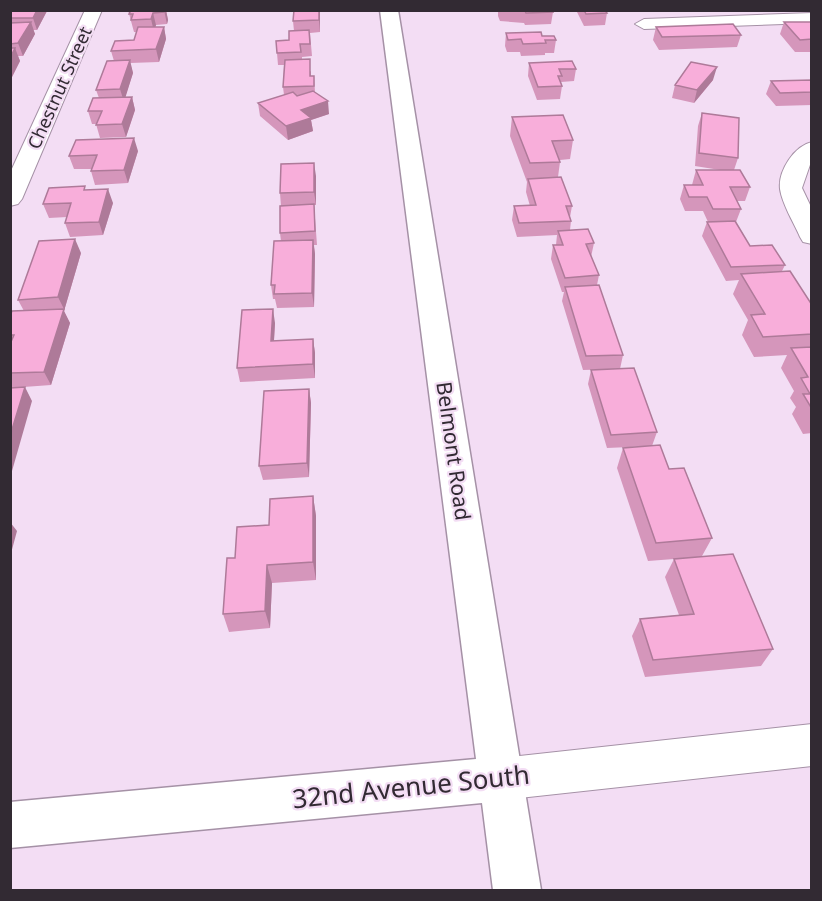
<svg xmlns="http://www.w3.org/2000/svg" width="822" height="901" font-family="'Noto Sans',sans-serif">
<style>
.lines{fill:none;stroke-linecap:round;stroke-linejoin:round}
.street-casing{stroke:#a591a6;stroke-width:2}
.secondary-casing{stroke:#a591a6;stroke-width:3}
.street{fill:#fff;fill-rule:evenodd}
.secondary{fill:#fff;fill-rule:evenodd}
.wall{fill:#d596bb}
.shaded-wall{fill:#ae7a99}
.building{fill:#f8aeda;stroke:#ae7a99;stroke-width:1.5}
.labels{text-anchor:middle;stroke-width:4.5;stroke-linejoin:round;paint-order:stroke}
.far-street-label{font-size:18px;fill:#322a33;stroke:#f3ddf4}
.street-label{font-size:21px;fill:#322a33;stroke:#f3ddf4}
.near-street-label{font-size:26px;fill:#322a33;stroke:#f3ddf4}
</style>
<rect width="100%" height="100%" fill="#f3ddf4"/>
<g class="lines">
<g class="street-casing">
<path id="street" d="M85,10H102L22,199L18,204L10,206V173Z
M812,13V23L644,29L635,24L644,19Z
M812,142V159L802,188L812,209V244L803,242L800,237C794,223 782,204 780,189C778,171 794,146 812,142Z
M812,724V766L501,800L486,794L480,779L486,764L501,758Z"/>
</g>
<g class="secondary-casing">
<path id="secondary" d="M380,10H398L541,890H493L482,803L10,848V802L476,759Z"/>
</g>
<use href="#street" class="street"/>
<use href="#secondary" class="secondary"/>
</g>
<path class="wall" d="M10,10L47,11L37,30H33L35,34L23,56H18L20,61L10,81Z
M128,10H166L168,20L167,24L156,25L155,27H164L166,39L159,62L130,63L133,73L125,97H132L135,110L126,137L100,138L96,124H92L88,111L99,98L96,90L114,61L111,51L134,40L137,32H134Z
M294,10H320V32L310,33L312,56L302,57V59L311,72V76H314L315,92L329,114L311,120L313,131L288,140L260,116L258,103L284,95L283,87L284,65H278L277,53L289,40L294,31L293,21Z
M498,10H552L553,12L551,24L525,25L524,23L500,21L498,16Z
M576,10H605L607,13L605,25L584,26Z
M784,22H812V52H795L780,34Z
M656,27L741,35L737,47L659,50L653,40Z
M506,33L542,36L556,40L554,53H545V55L521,56L520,52H507L505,46Z
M529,63L576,69L574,81L561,82L562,86L560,99L537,100L528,76Z
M713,80L694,103L672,98L675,85Z
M812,80V105L776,106L766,94L771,81Z
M702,113L738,158L734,170L750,187L745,201H737L741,209L736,222L750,246L785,265L782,271L812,305V433L803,434L792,414L796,407L790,398L794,391L781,368L787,355L754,357L742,335L748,320L733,294L739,280L726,281L702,236L707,222H708L703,211H685L680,199L684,185H692L696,170H720L695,166L698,126Z
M512,117L573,140L570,159L560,160V162L558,177L572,206L570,217L571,221L570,230L594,243L591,257L599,275L597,285L623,355L620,369L583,370L562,301L564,292H562L551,259L553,245H556L557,235L517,237L512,220L514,206H530L526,192L527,182L510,136Z
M138,151L128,183L95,185L91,171L92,169H74L69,156Z
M316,176V205H314L317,245H314L315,254L314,307L277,308L275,299H273L271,285L281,241L280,233L281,206L280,193Z
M87,190L113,203L103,235L70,237L65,223L67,217L49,218L43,204Z
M81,253L64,311L70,323L51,385L10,388V316L24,311L18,300Z
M275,323L274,341L313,339L315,353V378L240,382L237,368Z
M591,370L657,432L652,446L607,448L588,384Z
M309,389L311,403L309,477L263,480L259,466Z
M623,448L669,469L712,538L702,556L773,649L761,666L645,677L632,636L640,619L679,615L665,577L674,559L648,561L617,468Z
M313,496L316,516V580L272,583L270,628L229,632L223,614L235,558L269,525Z"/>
<path class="shaded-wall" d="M37,10L47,11L37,30L33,18Z
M164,10H166L168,20L167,24Z
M319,10H320V32L319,20Z
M153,13L156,25L154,32L151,19Z
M31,22L35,34L23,56L18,43Z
M164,27L166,39L159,62L156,49Z
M15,48L20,61L10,81V58Z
M130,60L133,73L124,102L120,89Z
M717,67L713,80L694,103L697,90Z
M132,97L135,110L126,137L122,124Z
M328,101L329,114L311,120L313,131L288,140L286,126L301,110Z
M134,138L138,151L128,183L124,170Z
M314,163L316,176V205L314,192Z
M108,189L113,203L103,235L99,222Z
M75,239L81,253L64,311L70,323L51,385L44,372L64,309L58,297Z
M313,240L315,254L314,307L312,293Z
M273,309L275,323L273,355L271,341Z
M313,339L315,353V378L313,364Z
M25,387L32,401L10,478V436Z
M309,389L311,403L309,477L307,463Z
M313,496L316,516V580L313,562Z
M10,522L17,531L10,557Z
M267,565L272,583L270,628L265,611Z"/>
<path class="building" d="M12,10H37L33,18H10V13Z
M131,10H164V12L153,13L151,19L131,20L133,14H129Z
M294,10H319V20L293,21Z
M522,10H552L553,12L526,13L525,11Z
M584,10H605L607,13L586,14Z
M31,22L18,43L10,44V23Z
M784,22H812V39L800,40Z
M733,24L741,35L662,37L656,27Z
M138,27H164L156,49L111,51L115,41L134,40Z
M309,30L310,44H300L301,52L277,53L276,41L289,40V31Z
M541,32L542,36H554L556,40H545L546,43L523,44L521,39L508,40L506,33Z
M10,48H15L10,58Z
M310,59V76H314V86L283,87L285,60Z
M130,60L120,89L96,90L107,61Z
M572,61L576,69H559L562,76H558L562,86L538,87L529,63Z
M691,62L717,67L697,90L675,85Z
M812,80V92L780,93L771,81Z
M313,91L328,101L301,110L311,118L286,126L258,103L293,92L297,96Z
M132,97L122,124L96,125L102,111H88L93,98Z
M702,113L739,118L738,158L699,153Z
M563,115L573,140L552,141L560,162L530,163L512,117Z
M134,138L124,170L91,171L97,155L69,156L76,140Z
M314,163V192L280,193L281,164Z
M696,170H740L750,187H730L741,209H713L707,197H689L684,185H703Z
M561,177L572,206H566L571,221L519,223L514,206L536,205L528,179Z
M85,186L84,190L108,189L99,222L65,223L71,203L43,204L49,188Z
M314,204L315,231L280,233V206Z
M735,221L750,246L772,245L785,265L731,267L707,222Z
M588,229L594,243L586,244L599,275L565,278L553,245H563L558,231Z
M75,239L58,297L18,300L39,241Z
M313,240L312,293L274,294L275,285H271L274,241Z
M790,271L812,305V334L763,337L751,315L765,314L741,274Z
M599,285L623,355L586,356L565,287Z
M64,309L44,372L10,373V344L14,335H10V316L12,311Z
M273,309L271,341L313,339V364L237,368L242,310Z
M812,347V409L803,394H810L801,378L808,377L791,348Z
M634,368L657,432L611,435L591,370Z
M25,387L10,436V388Z
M309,389L307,463L259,466L264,391Z
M660,445L669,469L684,468L712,538L656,543L623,448Z
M313,496V562L267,565L265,611L223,614L227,558H235L237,527L269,525L270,499Z
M733,554L773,649L653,660L640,619L694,614L674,559Z"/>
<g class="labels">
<g class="far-street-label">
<text transform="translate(60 88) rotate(-66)" y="6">Chestnut Street</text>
</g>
<g class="street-label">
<text transform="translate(453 451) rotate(82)" y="7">Belmont Road</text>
</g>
<g class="near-street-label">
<text transform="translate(411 787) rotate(-6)" y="9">32nd Avenue South</text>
</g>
</g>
<rect width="822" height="901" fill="none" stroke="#322a33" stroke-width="24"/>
</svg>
